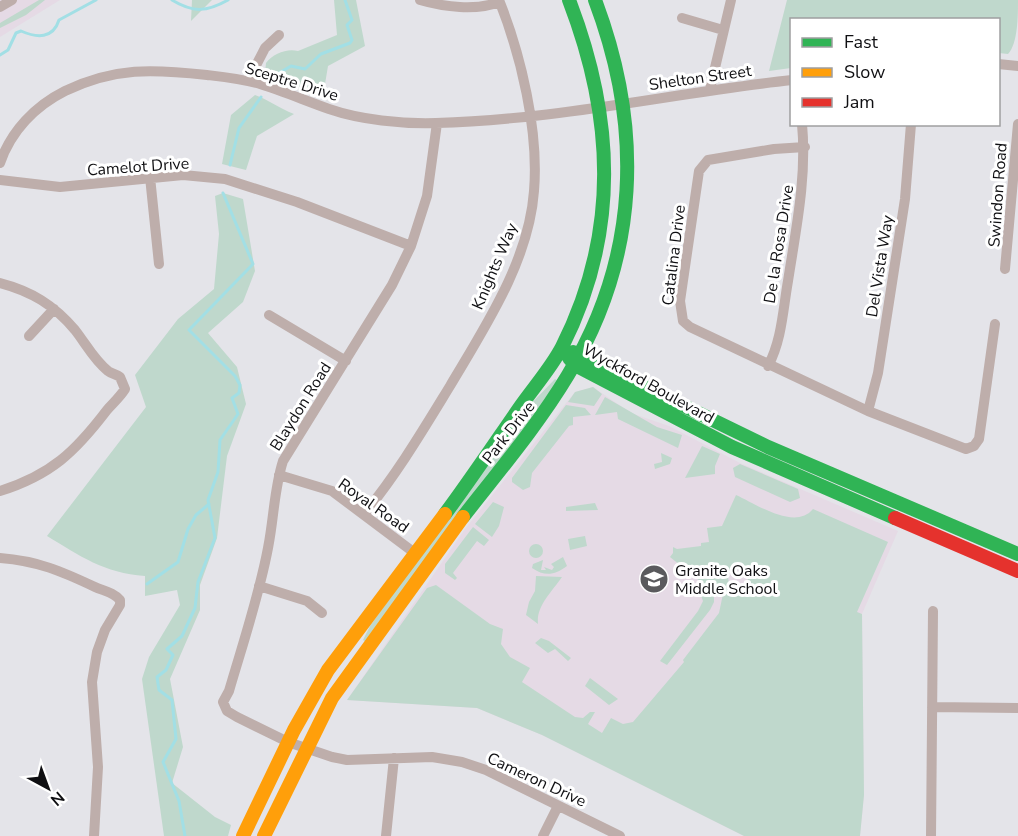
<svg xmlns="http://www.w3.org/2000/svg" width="1018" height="836" font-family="'Nunito Sans',sans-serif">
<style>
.education{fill:#e5dae5}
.green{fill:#bfd8cc;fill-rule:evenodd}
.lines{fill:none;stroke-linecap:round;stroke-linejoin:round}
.stream{stroke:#a2dfe5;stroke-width:3}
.street{stroke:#beaeab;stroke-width:10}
.fast{stroke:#30b455;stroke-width:14}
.slow{stroke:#ff9f0a;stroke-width:14}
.jam{stroke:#e5322d;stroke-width:14}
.labels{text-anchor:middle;stroke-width:6;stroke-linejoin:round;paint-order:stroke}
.street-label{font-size:16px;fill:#0f0f12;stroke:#fff}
.poi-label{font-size:16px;fill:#0f0f12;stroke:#fff;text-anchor:start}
</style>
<rect width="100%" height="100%" fill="#e4e4e9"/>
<path class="education" d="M0,0H60L0,37Z
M593,387L631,413L669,426L740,463L898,531L862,614L864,795L860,836H744L542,735L477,708L347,700L465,529L575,392Z"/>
<path class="green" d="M39,0H45L26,15L0,28V23Z
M192,0H212L191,21Z
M334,0H356L365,46L328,66L323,96L265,73L266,63C273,53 288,48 298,51L337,35Z
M787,0H1018C1018,15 1018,44 1008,54L999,53L998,20H792L791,68L769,71Z
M255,95C269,100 279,108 294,114L257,136L246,170L222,164L231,115Z
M223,193L243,199L255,271L243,302L208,333L237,367L246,404L227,456L217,538L200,585V610L170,679L183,747L172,783L215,817L231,825L228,836H164L142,679L149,657L180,605L177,590L145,596V576C104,573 80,556 47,536L146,407L135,375L178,319L214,289L219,234L215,196Z
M555,379L558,381L366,642L363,640L370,626L527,408Z
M593,387L602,394L594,406L568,402L575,392Z
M605,397L657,427L682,435L678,448L618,419L617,412L595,415Z
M566,405L585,408L591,415L573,417V425L569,426L532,473L530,487L523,490L512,482V478Z
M702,446L720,454L715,466V474L685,478Z
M661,453L672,458L670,464L655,469L654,464L662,462Z
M740,464L798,489L800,498L790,502L735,477L733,468Z
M736,495C756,504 795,531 813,509L888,542L857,612L862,614L864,795L860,836H744L542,735L477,708L347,700L427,588L436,585L490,624L503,629L501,644L510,657L530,668L522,682L575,717L583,718L590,712H595L588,724L602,733L611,718L623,724L633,722L684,662L683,660L719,613L723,594L729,593H723L722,590L714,591V602L710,610L667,665L660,661L698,611L703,601L699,590L701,582L670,557L673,553V547L677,549L701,546V543L709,542L707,528L722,526ZM746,568L749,587L730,590L727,571Z
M493,502L504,507L499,526L492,537L475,524Z
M595,503L598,510L566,511V507Z
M473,527L489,540L484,546L477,541L453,573L457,578L455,580L445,573V564Z
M585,536L587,546L570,550L568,539Z
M529 551a7 7 0 1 1 14 0a7 7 0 1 1-14 0Z
M563,557L567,566C555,575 545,577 532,568L533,564L543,560L541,570H546L544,567L552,570L554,567L551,564Z
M536,576L562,577C551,593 536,606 538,624L526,615L529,602L535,591Z
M541,638L549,641L571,658L568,661L555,649L548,653L535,643Z
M590,678L618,699L609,705L585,686Z"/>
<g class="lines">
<path class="stream" d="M172,0C193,13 207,12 228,0
M0,55L8,50L16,33L21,31C37,38 53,39 59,20L96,0
M279,73L291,66L305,69L321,54L350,43L352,40L347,25L352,20L345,0
M230,165L239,128L261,97
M147,584L178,562L188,529L196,515L209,504
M185,836L179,801L163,762L176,739L172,700L159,690L157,677L166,670L173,655L167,649L182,636L195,608L198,582L215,538L208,500L218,472L220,440L238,414L232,398L239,393L240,385L235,376L189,330L253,264L223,193"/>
<path class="street" d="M420,0C444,7 476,11 499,2
M0,7L12,0
M682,18L723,30
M998,64L1018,66
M248,81L265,48L279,35
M710,89L731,0
M437,123L427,196L411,246L392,285L283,461C274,489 274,518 268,548C259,596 243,643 229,691L223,702L227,711L237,717L288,742L332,757L347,760L432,757L462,762L486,770L620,836
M805,147L774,149L708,160L699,171L680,301L683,321L690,327L868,411L966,449L974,446L979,439L995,324
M0,163C11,131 35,106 65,91C115,67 153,69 207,75C224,77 243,79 260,84C283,91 306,101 329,109C361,120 402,124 436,123C556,120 673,93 792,80
M150,177L159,264
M0,180L60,187L183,175L225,179L297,202L411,246
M1005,269L1018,124
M0,283C31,291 54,305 75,330C86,344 94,360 108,371C112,374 116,374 120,377L125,389C120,397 113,403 107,410C75,452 51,475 0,491
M269,315L346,361
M29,336L54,309
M768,366C782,340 783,309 788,281C796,229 807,177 802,124
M868,411L878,373L905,199L911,124
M279,475L332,491L416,554
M364,514C397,474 423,430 450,386C485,327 529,261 534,191C539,131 521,55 499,0
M0,558C38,561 61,571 95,587C104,591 113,592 120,600V605L105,630L97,652L92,682L98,767L94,836
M259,586L307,601L322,613
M932,707L1018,708
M386,836L394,758
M543,836L558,806
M931,836L933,611"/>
<path class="fast" d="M573,352L768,447L1018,554
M569,358L575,365L732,447L895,518
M445,514C471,479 495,443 520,407C534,387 551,368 562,347C620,232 614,117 569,0
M463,517C499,471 538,425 568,375C640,256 643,127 595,0"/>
<path class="slow" d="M243,836L294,730L328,670L445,514
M264,836L332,698L463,517"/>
<path class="jam" d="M895,518L1018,571"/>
</g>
<defs>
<g id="school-disc" transform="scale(1.5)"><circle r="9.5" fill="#5a5a5d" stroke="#fff"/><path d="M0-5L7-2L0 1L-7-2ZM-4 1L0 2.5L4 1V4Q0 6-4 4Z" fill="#fff"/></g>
</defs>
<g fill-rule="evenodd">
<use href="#school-disc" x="654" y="579"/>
</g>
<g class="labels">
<g class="street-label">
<text transform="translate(700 77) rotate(-8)" y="6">Shelton Street</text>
<text transform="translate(292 81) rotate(17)" y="6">Sceptre Drive</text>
<text transform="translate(138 166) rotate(-4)" y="6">Camelot Drive</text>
<text transform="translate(997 195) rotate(-86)" y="6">Swindon Road</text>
<text transform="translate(778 244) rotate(-81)" y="6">De la Rosa Drive</text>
<text transform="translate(673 255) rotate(-83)" y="6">Catalina Drive</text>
<text transform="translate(494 266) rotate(-67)" y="6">Knights Way</text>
<text transform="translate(879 266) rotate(-81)" y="6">Del Vista Way</text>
<text transform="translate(649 383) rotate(29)" y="6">Wyckford Boulevard</text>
<text transform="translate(300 406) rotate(-58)" y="6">Blaydon Road</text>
<text transform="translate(508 432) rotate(-52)" y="6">Park Drive</text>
<text transform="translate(374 505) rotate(35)" y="6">Royal Road</text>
<text transform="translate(537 779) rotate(25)" y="6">Cameron Drive</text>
</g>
<g class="poi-label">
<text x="675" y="576">Granite Oaks<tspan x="675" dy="18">Middle School</tspan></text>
</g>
</g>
<rect x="790" y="18" width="210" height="108" fill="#ffffff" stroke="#9f9fa0" stroke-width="1.5"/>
<rect x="802" y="38" width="30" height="9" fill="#30b455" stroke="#9f9fa0" stroke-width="1.5"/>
<text x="844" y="48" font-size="18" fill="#0f0f12">Fast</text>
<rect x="802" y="68" width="30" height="9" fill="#ff9f0a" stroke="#9f9fa0" stroke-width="1.5"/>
<text x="844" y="78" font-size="18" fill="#0f0f12">Slow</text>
<rect x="802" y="98" width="30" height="9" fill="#e5322d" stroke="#9f9fa0" stroke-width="1.5"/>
<text x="844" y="108" font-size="18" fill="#0f0f12">Jam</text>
<g transform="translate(48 788) rotate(139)" stroke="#ffffff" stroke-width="4.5" paint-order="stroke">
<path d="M0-4.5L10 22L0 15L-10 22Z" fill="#0f0f12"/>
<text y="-9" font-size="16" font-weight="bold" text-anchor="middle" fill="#0f0f12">N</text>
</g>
</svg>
